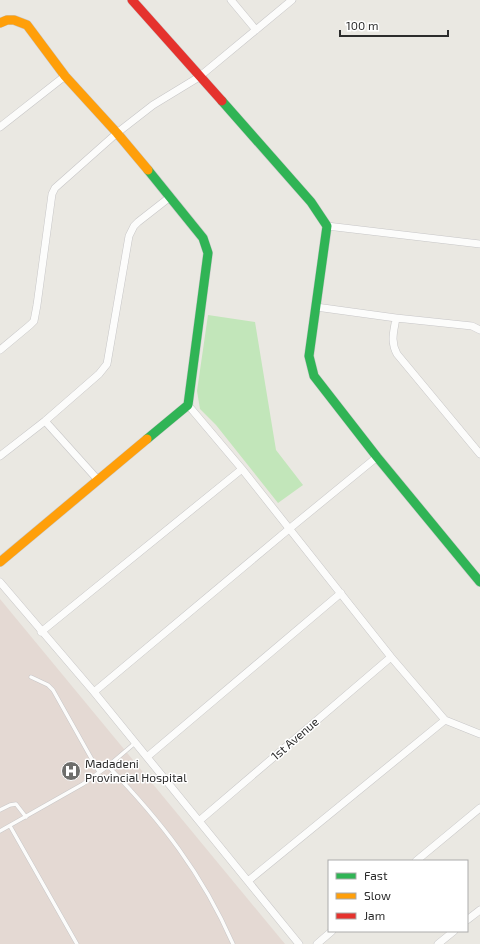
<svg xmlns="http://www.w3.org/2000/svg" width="480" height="944" font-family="'Exo 2',sans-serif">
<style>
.medical{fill:#e4d9d3}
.green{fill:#c2e6ba}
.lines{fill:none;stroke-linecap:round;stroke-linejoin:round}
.lane-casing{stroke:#c7c6c7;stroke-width:4.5}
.street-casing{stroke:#c7c6c7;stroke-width:8}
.fast-casing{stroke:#c7c6c7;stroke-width:10}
.slow-casing{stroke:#c7c6c7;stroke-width:10}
.jam-casing{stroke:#c7c6c7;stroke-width:10}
.lane{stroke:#fcfcfb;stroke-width:3.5}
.street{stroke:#fcfcfb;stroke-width:7}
.fast{stroke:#30b455;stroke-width:9}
.slow{stroke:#ff9f0a;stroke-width:9}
.jam{stroke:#e5322d;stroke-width:9}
.labels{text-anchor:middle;stroke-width:3;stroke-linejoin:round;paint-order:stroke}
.street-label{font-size:12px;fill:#2c2c2c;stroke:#fff}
.poi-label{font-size:12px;fill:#2c2c2c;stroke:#fff;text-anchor:start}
</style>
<rect width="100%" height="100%" fill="#eae8e2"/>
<path class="medical" d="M0,599L285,944H0Z"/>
<path class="green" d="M208,315L255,322L276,450L303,485L278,503L216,425L200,409L197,391Z"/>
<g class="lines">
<g class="lane-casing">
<path id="lane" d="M31,677L48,685L53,690L99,772
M108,766L135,743
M0,810L10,805L16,804L26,817
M10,826L77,944
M0,831L83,784L108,766C161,821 202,873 233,944"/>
</g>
<g class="street-casing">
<path id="street" d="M231,0L256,30
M0,127L65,76
M327,226L480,244
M316,307L396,318L472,326L480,330
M396,318C394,331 390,341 397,354L480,454
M0,350L30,325L34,321L37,305L52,194L55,188L117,133L153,105L199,77L292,0
M188,405L242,469L391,657L445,720L480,734
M45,421L98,480
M0,456L45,421L99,374L107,364L129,236L134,226L138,222L170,197
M0,582L94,692L299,944
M41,632L242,469
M94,692L289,529L377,457
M147,757L341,593
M199,821L391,657
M416,861L480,808
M248,881L445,720
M467,920L480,910
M317,944L332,931
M438,944L454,931"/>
</g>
<g class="fast-casing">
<path id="fast" d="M222,101L311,202L327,226L309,356L314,376L377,457L480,582
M147,439L188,405L208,253L203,238L148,170"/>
</g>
<g class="slow-casing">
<path id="slow" d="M0,23L7,20H14L27,25L65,76L117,133L148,170
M0,562L147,439"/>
</g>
<g class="jam-casing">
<path id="jam" d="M132,0L222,101"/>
</g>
<use href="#lane" class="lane"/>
<use href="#street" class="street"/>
<use href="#fast" class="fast"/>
<use href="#slow" class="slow"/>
<use href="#jam" class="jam"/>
</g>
<defs>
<g id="hospital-disc" transform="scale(1)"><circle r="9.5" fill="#6e6e6c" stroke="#fff"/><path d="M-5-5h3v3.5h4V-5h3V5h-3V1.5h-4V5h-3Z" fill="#fff"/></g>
</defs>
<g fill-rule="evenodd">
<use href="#hospital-disc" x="71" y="771"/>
</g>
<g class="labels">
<g class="street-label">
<text transform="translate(295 739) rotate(-41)" y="4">1st Avenue</text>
</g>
<g class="poi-label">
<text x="85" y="768">Madadeni<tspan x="85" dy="14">Provincial Hospital</tspan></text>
</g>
</g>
<rect x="328" y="860" width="140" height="72" fill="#ffffff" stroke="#ababab"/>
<rect x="336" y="873" width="20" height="6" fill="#30b455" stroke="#ababab"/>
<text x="364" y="880" font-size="12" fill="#2c2c2c">Fast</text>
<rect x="336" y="893" width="20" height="6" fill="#ff9f0a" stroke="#ababab"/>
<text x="364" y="900" font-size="12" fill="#2c2c2c">Slow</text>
<rect x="336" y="913" width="20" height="6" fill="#e5322d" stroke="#ababab"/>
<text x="364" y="920" font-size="12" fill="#2c2c2c">Jam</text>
<path d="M340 30v6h108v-6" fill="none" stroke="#2c2c2c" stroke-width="2"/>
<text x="346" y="30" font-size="12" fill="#2c2c2c" stroke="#ffffff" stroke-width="3" paint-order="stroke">100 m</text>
</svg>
